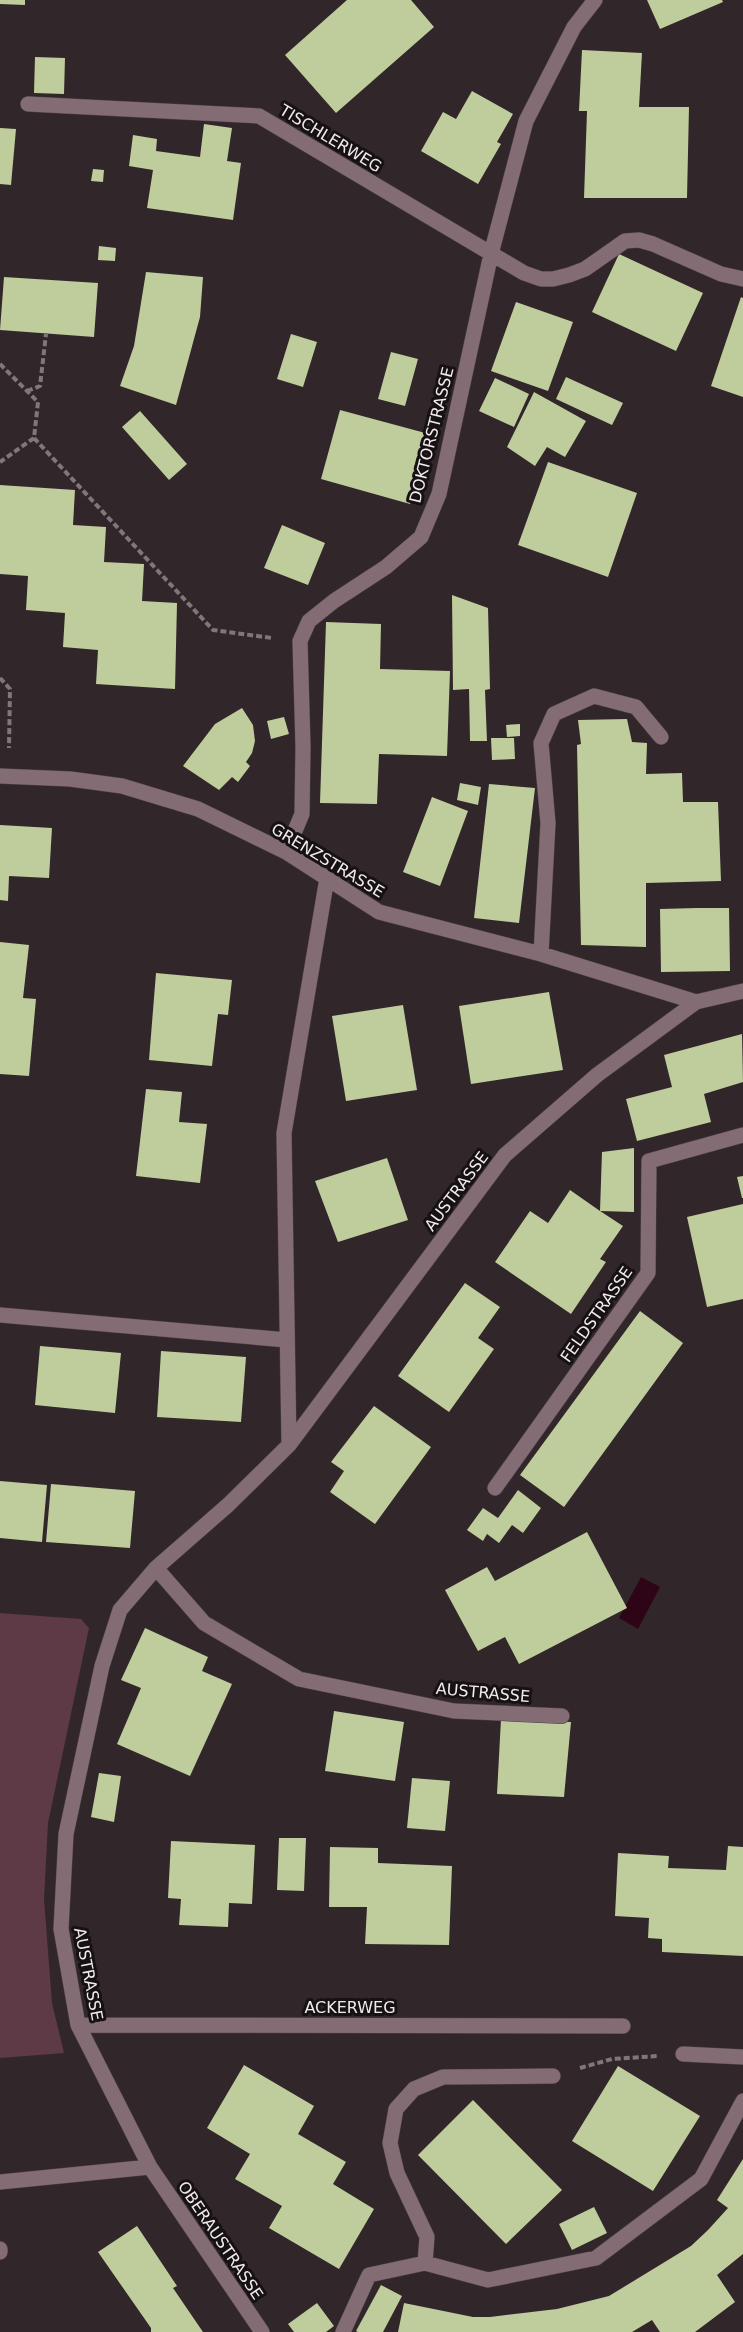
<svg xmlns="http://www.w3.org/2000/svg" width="743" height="2332" font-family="'DejaVu Sans',sans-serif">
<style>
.green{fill:#5e3a46}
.water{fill:#2d0516}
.building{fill:#bfcd9c}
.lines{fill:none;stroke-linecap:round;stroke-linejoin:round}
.minor-casing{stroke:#4c4145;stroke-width:16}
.path{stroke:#81777a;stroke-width:4;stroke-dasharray:6 3;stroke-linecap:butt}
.minor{stroke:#836c73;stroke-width:15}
.labels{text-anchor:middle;stroke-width:6;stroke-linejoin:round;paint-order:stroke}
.street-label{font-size:16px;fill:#f1e9eb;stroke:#161112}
</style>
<rect width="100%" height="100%" fill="#31262a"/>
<path class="green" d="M0,1613L81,1619L89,1628L48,1823L44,1899L52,2003L64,2053L0,2058Z"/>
<path class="water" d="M641,1577L660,1587L638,1629L619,1618Z"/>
<path class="building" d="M0,0H25V5L0,4Z
M347,0H411L434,27L336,113L285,55Z
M647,0H722L723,2L660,29Z
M582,50L642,53L639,107H689L687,198H584L587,111H579Z
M35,57L65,58L64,94L34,93Z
M472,91L513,114L497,142L501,144L478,184L421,151L443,112L456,119Z
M204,124L232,128L227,161L241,163L233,220L147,208L153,170L129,166L133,135L157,139L156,151L200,157Z
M0,128L16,129L11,185L0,184Z
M93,169L104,170L103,182L91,181Z
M99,246L116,248L115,261L98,260Z
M619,254L703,293L676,351L592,312Z
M146,272L203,277L200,317L176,405L120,386L134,346Z
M4,277L98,283L94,337L0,330Z
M741,297L743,298V397L711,386Z
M516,302L573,322L548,391L491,371Z
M291,334L317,342L303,387L277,379Z
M391,352L418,359L405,406L378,399Z
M566,377L623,403L612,425L556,399Z
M495,378L529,394L514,427L479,411Z
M534,392L586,421L565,457L547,447L535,466L507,447Z
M340,410L429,434L410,504L321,479Z
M140,411L187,464L169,480L122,427Z
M548,462L637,493L608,577L518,545Z
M0,485L75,490L73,525L106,527L104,562L144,564L142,601L177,603L175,689L96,684L98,650L63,647L65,613L26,610L28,576L0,574Z
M282,525L325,543L308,585L264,568Z
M452,595L488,608L490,689L485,690L487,741H470L469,689L453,690Z
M326,622L381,624L380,669L450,671L447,756L379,754L377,804L320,803Z
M242,708L253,725L255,741L252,753L246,762L250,766L238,782L232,777L219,790L183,766L215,724Z
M284,717L289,734L271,739L267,721Z
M627,719L632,742L647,743L646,774L682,773L683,802H718L721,881L646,883V947L581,945L577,745L581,744L578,720Z
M520,724V736L507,737L506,725Z
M491,738H514L515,759L492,760Z
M460,783L481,787L478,805L457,800Z
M489,784L535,788L519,923L474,918Z
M432,797L468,811L440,886L403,872Z
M0,825L52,828L49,878L9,876L8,901L0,900Z
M697,908H729L730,971L661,972L660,909Z
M0,942L29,945L23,998L36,999L29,1076L0,1074Z
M156,973L232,980L228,1015L218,1014L212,1066L149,1060Z
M549,992L563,1070L471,1084L459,1006Z
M403,1005L417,1090L346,1101L332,1016Z
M742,1034L743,1082L704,1094L711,1122L637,1141L626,1099L672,1087L664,1055Z
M146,1089L182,1092L179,1122L207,1124L200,1183L136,1176Z
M634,1148V1212L600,1211L623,1226L600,1259L606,1262L571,1314L495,1262L530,1211L548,1223L570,1190L600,1211L602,1152Z
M387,1158L408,1220L338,1242L315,1181Z
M743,1176V1198H742L737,1177Z
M743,1204V1299L707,1307L687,1217Z
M465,1283L500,1307L478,1338L494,1349L449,1412L398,1376Z
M640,1311L683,1343L564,1507L520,1475Z
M40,1346L121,1353L115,1413L35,1405Z
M161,1351L246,1357L241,1422L157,1417Z
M374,1406L431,1447L375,1524L330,1492L344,1471L331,1462Z
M0,1481L47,1485L42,1542L0,1538Z
M51,1484L135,1491L130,1548L46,1542Z
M518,1490L541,1508L523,1533L512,1525L499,1543L487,1534L483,1541L467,1530L483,1508L498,1518Z
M587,1532L627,1608L519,1664L505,1637L478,1651L445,1590L487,1567L495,1581Z
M145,1628L208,1657L202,1671L232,1684L190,1776L117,1744L141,1688L121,1680Z
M334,1711L404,1722L395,1781L325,1771Z
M501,1719L571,1722L564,1797L497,1794Z
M99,1773L121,1776L114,1822L91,1817Z
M412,1778L450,1781L445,1831L407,1828Z
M279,1838H306L304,1891L277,1890Z
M171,1841L255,1845L252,1904L229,1903L228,1927L179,1925L181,1899L168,1898Z
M728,1846L743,1847V1956L662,1952V1939L648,1938L649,1918L615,1916L618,1853L669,1856L668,1868L726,1870Z
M330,1847L378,1848V1863L452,1866L449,1945L365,1944L367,1907H329Z
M244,2065L314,2106L298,2134L346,2162L333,2184L374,2209L339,2269L269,2228L282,2206L235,2179L250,2154L207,2128Z
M618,2066L700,2116L653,2191L572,2141Z
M473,2100L562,2190L506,2244L418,2155Z
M743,2159V2254L717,2275L735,2302L695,2332H660L652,2320L632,2332H398L404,2303L473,2317H490L557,2309L609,2296L691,2246L708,2230L728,2208L717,2200Z
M594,2207L607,2233L572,2250L559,2224Z
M137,2226L177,2286L173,2288L203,2332H151V2328L98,2252Z
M381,2285L402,2296L383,2332H358L356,2331Z
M317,2303L334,2326L326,2332H294L288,2324Z"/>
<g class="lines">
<g class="minor-casing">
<path id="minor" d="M28,104L259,116L524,273L541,279H553L569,275L585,269L625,241L639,240L653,244L721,274L743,279
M0,776L70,779L122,786L198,809L286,852L379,912L541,954L696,1002L743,991
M286,852L302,814L303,747L300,641L309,621L334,601L386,567L421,537L439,494L491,254L526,121L574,27L595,0
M541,954L548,823L541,743L554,714L594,696L636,707L661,737
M0,1315L287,1340
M289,1445L284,1133L327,878
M495,1488L648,1273L649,1161L743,1135
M156,1568L204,1623L299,1679L454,1711L562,1716
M78,2025L623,2026
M683,2054L743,2057
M0,2182L150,2167
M0,2249V2252
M425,2263L427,2237L397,2173L390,2143L396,2109L414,2089L443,2077L553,2076
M262,2332L150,2167L78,2025L61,1929L66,1834L102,1666L120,1610L156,1568L228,1505L289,1445L505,1155L597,1075L696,1002
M343,2332L369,2275L425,2263L488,2280L596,2258L701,2179L743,2101"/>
</g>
<path class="path" d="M0,364L38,402L34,438L0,462
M27,391L40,386L46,334
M34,438L213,630L272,638
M0,678L10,689L9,748
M580,2068L612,2059L658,2056"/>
<use href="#minor" class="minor"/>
</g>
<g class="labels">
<g class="street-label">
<text transform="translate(331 138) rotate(31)" y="6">TISCHLERWEG</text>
<text transform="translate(431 435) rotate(-76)" y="6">DOKTORSTRASSE</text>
<text transform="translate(328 860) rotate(31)" y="6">GRENZSTRASSE</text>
<text transform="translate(456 1191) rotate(-53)" y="6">AUSTRASSE</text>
<text transform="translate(596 1314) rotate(-55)" y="6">FELDSTRASSE</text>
<text transform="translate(483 1692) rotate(5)" y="6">AUSTRASSE</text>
<text transform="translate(89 1974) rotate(79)" y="6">AUSTRASSE</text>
<text x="350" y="2013">ACKERWEG</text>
<text transform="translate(221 2240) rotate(56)" y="6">OBERAUSTRASSE</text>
</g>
</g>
</svg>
